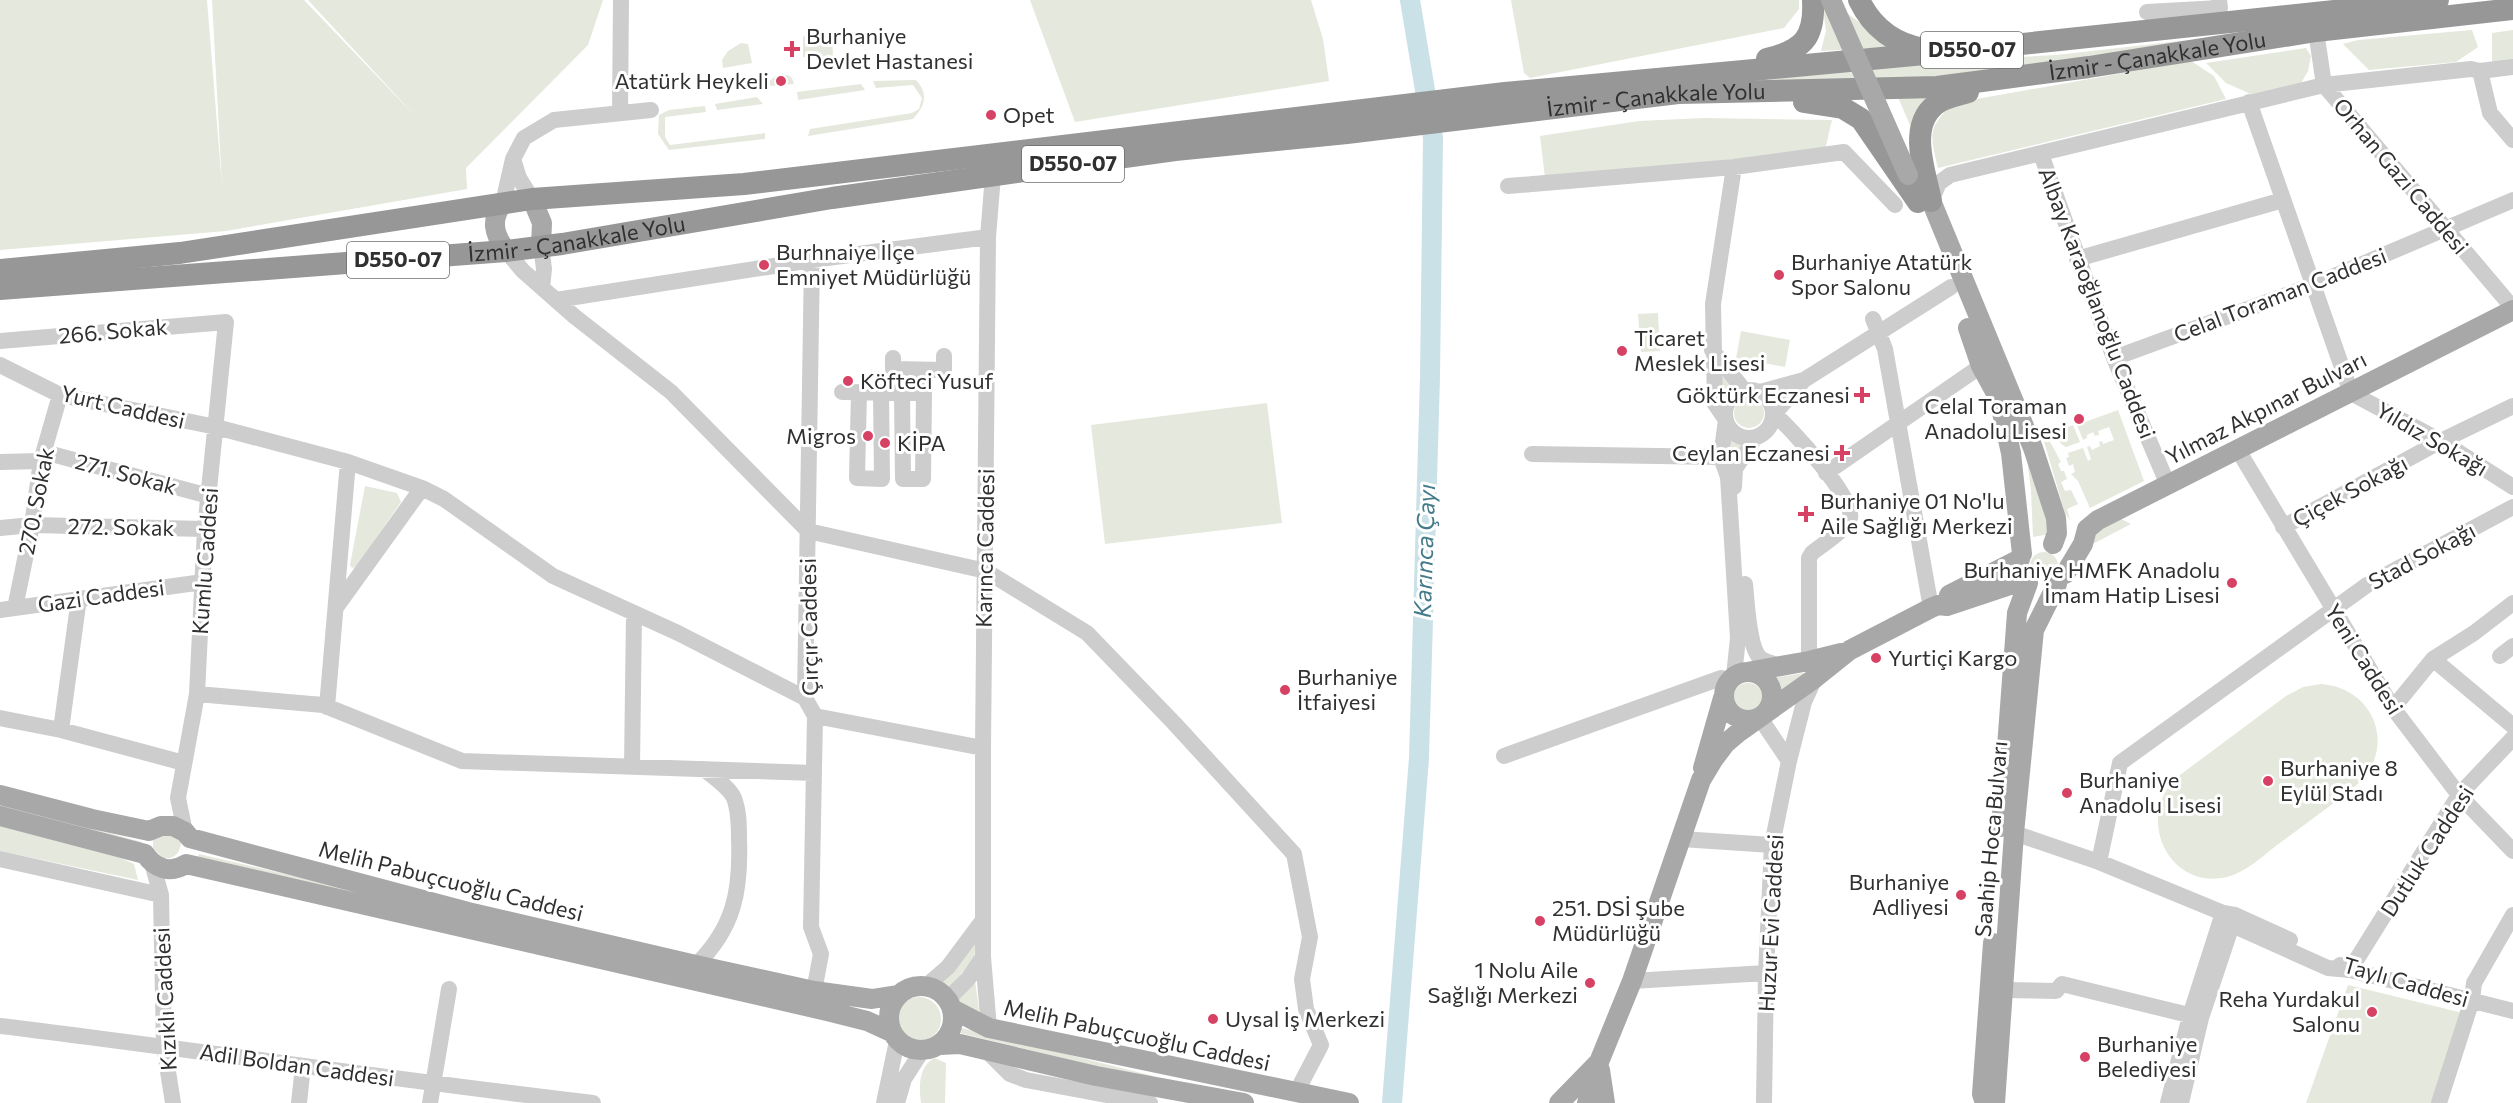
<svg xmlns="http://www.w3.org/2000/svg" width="2513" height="1103" font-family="Commissioner,sans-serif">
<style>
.green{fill:#e5e8dc}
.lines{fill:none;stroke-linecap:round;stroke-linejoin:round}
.river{stroke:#cae1e8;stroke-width:20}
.minor-tunnel{stroke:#d6d6d6;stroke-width:16;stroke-dasharray:16 8;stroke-linecap:butt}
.minor{stroke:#cdcdcd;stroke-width:16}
.major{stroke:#a8a8a8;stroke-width:20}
.highway{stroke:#979797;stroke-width:22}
.major-bridge{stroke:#a8a8a8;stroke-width:20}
.poi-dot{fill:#d74164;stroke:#fff;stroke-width:2}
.labels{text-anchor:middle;stroke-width:6;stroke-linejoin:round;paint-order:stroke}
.shield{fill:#fff;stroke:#6e6e6e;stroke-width:1.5}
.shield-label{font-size:21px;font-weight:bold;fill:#303030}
.poi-label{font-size:22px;fill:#303030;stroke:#fff;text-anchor:start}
.street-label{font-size:22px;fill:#303030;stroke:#fff}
.water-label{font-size:24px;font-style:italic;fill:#447b8b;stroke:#fff}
</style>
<rect width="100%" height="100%" fill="#fff"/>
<path class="green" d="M0,0H207L222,186L212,0H304L418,119L308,0H603L588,45L466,168L467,189L226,231L0,250Z
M1030,0H1311L1323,39L1329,81L1075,122Z
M1511,0H1799V9L1784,28L1530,78L1524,73Z
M1822,0H1829L1893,47L1821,51L1826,31Z
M2472,30L2478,47L2456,62L2369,70L2343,44L2358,40Z
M2513,30V61L2492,63V33Z
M818,31L832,32L833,59L803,57V37L810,32Z
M2189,40L2193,42L1884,84L1521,97L1880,65L2056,55Z
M741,43L748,44L752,63L723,68L722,60L728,51Z
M2306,48L2311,56L2308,71L2300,85L2253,95L2226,83L2206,63Z
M2191,61L2214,76L2226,99L1938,168C1930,134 1927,128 1954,103Z
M788,75L792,78L794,84L769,86L768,82L776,76Z
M916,80C929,94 925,106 913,119L808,136L810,129L912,113L919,109L922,98L913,85L876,88L873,81Z
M861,84L865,90L798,100L797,92Z
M1942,92L1912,130L1898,97Z
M757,97L763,104L717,110L715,104Z
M705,106L706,112L665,117V137L670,145L765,133V139L669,150L658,134L659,115L669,110Z
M1704,118L1832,120L1825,150L1545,178L1540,136L1639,121Z
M1658,313L1660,351L1641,352L1638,314Z
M1741,331L1790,340L1785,367L1736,358Z
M1719,372L1735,389L1723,402Z
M1734 413a15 15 0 1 1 30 0a15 15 0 1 1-30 0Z
M1267,403L1282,523L1105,544L1091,425Z
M2118,410L2144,481L2090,508L2078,481L2071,474L2075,472L2073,464L2069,466L2066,458L2069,457L2068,453L2083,448L2088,461L2091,459L2087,447L2090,446L2092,450L2100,446L2099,442L2102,441L2103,444L2114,440L2109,427L2098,431L2099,435L2095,436L2093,432L2087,435V438L2083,440L2077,425Z
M2073,425L2080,442L2066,447L2061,444L2056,432Z
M1731,433L1744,440L1734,456H1731Z
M2047,436L2061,462L2058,464L2061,471H2064L2067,479L2061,482L2065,491L2071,490L2078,504L2067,509L2070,520L2065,513L2043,438Z
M2026,449L2055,533L2033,537L2031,491Z
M365,486L397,493L401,502L356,567L352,568L350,565Z
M2119,518L2131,524L2085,548L2096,531Z
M2030 566a14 14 0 1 1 28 0a14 14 0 1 1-28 0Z
M1815,671L1780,695L1778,683L1773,678Z
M1733 698a15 15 0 1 1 30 0a15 15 0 1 1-30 0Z
M2321,684C2377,688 2398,752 2354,787C2329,807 2303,826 2277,845C2262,857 2246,872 2227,877C2167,891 2133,813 2180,775L2286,696L2303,687Z
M0,804L142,842L141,845L0,808Z
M0,825L121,858L134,864L138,880L0,851Z
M174,831L181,843C180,854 174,859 163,858L153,848V839Z
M199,854L686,968L198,857Z
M978,929L974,958L945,994L936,985Z
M975,980L980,1017L955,1003Z
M2348,985L2463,1013L2434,1103H2306Z
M897 1019a22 22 0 1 1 44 0a22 22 0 1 1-44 0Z
M958,1027L1153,1076L1152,1080L956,1032Z
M934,1058L946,1063L945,1103H921C919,1087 918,1068 934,1058Z"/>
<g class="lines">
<path class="river" d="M1392,1103L1419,758L1430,377L1433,138L1410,0"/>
<path class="minor-tunnel" d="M918,393L919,375"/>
<path class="minor" d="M2147,12L2220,8L2219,0
M2316,31L2324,85L2513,308
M2480,71L2490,113L2513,140
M2249,102L2351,393L2441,441L2513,487
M620,113L621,0
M2041,154L2114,358L2168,485
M513,159L519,178L532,199
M1508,186L1734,167L1844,152L1895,205
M1931,201L1939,183L1950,175L2324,85L2471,69L2480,71L2513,67
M503,203L513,159L524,138L554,120L651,110
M541,246L544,269L542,288
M506,251L523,271L574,316L671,392L808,531L986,571L1087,633L1174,723L1294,854L1310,937L1302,979L1306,1009L1321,1045L1296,1093
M2077,259L2283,200
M812,260L805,698L815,716L811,927L821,954L814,991
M556,300L812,260L988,237
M1873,319L1885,349L1931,608
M0,341L226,322L205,529L197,694L178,798L185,832
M1712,350L1744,390
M893,358V369L944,370V356
M2114,358L2313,285L2513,200
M0,365L60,395L216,427L348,462L422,488L444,499L553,576L678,633L805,698
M1804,380L1774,414C1790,427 1856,499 1850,518C1847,529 1822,545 1812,553L1809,558V661
M1725 414a24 24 0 1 1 48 0a24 24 0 1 1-48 0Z
M842,392L924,393L923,479H903L902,393
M859,392L857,478L882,479L881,393
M1760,392L1804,380L1951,287
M2238,450L2393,708L2459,795L2513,851
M44,452L209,496
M1532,454L1721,457
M0,462L41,461
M1826,473L1981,366
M1734,487L1735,469L1755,438
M2283,527L2441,441L2513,406
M0,528L32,525L205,529
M1745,584C1747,601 1748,646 1760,658C1766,663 1775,664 1782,666
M337,606L422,488
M15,608L32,525L41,461L60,395
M0,610L203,582
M2500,656L2513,646
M2433,659L2513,726
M1734,676L1738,638L1728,477L1721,457L1726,420L1715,404L1713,304L1734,167
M197,694L323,705L462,761L814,773
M327,707L348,462
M2393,708L2433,659L2474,633L2513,603
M815,716L983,748
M0,718L61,730L184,763
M1760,718L1789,761L1772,845L1766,973L1764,1103
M61,730L79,598
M1504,756L1721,678L1729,680
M1789,761L1804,702L1815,678
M632,767L634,613
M2014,833L2099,862L2223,913L2235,915L2232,925L2223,913
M1681,839L1772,845
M0,859L161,895
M2099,862L2120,763L2367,585L2513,507
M152,863L161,895L164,1046L173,1103
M2235,915L2290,940
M696,965C734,928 741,891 739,839C739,826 739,811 734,798C729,787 713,777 704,769
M2340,965L2350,970L2513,1011
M2350,970L2459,795L2513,738
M1632,981L1766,973
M926,986L948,967L983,920
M2003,990L2056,991L2062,984L2201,1018
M947,1000L968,979L983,957
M0,1026C198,1050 395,1080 593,1103
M989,1028L983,957V748L988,237L993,175
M986,1050L1010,1074L1026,1080L1150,1103
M299,1103L303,1066
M430,1103L449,989
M884,1103L897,1041
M897,1103L904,1079L922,1051
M2168,1103L2190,1016L2223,913
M2181,1103L2201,1018L2232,925L2328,968L2350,970
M2439,1103L2472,1000L2474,983L2513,915"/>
<path class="major" d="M1925,186L2033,448L2056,518L2057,533L2053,544
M532,199L542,223L541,246
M503,203C490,220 494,234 506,251
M1968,328L1981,366L1999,399L2011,453L2022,554
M2065,574L2083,544L2087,529L2098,520L2513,310
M1949,595L2020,559
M1724 696a24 24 0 1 1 48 0a24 24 0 1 1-48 0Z
M1747,672L1809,661L1841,653
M1703,768L1723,698
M0,795L92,819L149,831L161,826H173L185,832L190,838L468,912L700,966L814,991L872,999L897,995
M0,816L145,854C155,869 171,874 186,864L827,1011L867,1021L891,1032
M2001,827L2017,613L2028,583
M889 1018a32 32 0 1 1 64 0a32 32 0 1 1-64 0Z
M952,1009L989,1028L1349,1103
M940,1045L960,1044L1096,1076L1244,1103
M1600,1070L1605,1103
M1559,1103L1597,1064
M1587,1103L1599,1062L1632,981L1701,780L1713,760L1725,744L1739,732L1815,678L1850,650L1931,608L1938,605L1947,606L2025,580
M1985,1103L1982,1094L1993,943
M1995,1103L2014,833L2034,630L2057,584"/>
<g class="highway">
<path d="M1859,0C1872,27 1894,44 1924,49"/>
<path d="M1767,59C1803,50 1815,38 1813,0"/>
<path d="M1804,102L1843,108L1861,119L1918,202"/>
<path d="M1931,201C1925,170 1905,121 1941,101C1949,97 1959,95 1968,92"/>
<path d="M0,270L180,253L532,199L744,184L1505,93L1946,52L2438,0"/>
<path id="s1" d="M0,289L506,251L562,244L832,198L1175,150L1347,133L1678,93L1937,87L2089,67L2316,31L2513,9"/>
</g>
<path class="major-bridge" d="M1831,0L1908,175"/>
</g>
<g class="poi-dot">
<path d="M789 40h6v6h6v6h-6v6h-6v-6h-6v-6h6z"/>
<circle cx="781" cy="81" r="6"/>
<circle cx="991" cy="115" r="6"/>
<circle cx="764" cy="265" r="6"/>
<circle cx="1779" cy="275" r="6"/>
<circle cx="1622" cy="351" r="6"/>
<circle cx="848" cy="381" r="6"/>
<path d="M1859 386h6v6h6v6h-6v6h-6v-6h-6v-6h6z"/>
<circle cx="2079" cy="419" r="6"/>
<circle cx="868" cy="436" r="6"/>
<circle cx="885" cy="443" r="6"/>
<path d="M1839 444h6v6h6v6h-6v6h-6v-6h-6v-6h6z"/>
<path d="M1803 505h6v6h6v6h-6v6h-6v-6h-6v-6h6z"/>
<circle cx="2232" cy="583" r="6"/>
<circle cx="1876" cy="658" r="6"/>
<circle cx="1285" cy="690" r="6"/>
<circle cx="2268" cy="781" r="6"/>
<circle cx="2067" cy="793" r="6"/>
<circle cx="1961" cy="895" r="6"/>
<circle cx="1540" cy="921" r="6"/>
<circle cx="1590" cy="983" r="6"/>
<circle cx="2372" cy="1012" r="6"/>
<circle cx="1213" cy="1019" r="6"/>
<circle cx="2085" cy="1057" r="6"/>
</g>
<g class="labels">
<g class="shield">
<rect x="1921" y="32" width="102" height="36" rx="4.5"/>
<rect x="1022" y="146" width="102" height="36" rx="4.5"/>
<rect x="347" y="242" width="102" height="36" rx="4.5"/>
</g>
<g class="shield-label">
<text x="1972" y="57">D550-07</text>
<text x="1073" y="171">D550-07</text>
<text x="398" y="267">D550-07</text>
</g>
<g class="poi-label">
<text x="806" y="44">Burhaniye<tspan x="806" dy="25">Devlet Hastanesi</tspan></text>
<text x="769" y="89" text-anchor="end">Atatürk Heykeli</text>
<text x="1003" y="123">Opet</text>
<text x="776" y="260">Burhnaiye İlçe<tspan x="776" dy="25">Emniyet Müdürlüğü</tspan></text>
<text x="1791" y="270">Burhaniye Atatürk<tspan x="1791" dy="25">Spor Salonu</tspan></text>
<text x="1634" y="346">Ticaret<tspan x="1634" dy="25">Meslek Lisesi</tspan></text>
<text x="860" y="389">Köfteci Yusuf</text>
<text x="1850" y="403" text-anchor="end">Göktürk Eczanesi</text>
<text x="2067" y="414" text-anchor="end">Celal Toraman<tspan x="2067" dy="25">Anadolu Lisesi</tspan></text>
<text x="856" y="444" text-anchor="end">Migros</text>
<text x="897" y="451">KİPA</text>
<text x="1830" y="461" text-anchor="end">Ceylan Eczanesi</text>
<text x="1820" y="509">Burhaniye 01 No'lu<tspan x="1820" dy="25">Aile Sağlığı Merkezi</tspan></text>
<text x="2220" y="578" text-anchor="end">Burhaniye HMFK Anadolu<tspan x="2220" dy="25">İmam Hatip Lisesi</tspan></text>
<text x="1888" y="666">Yurtiçi Kargo</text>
<text x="1297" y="685">Burhaniye<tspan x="1297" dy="25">İtfaiyesi</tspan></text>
<text x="2280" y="776">Burhaniye 8<tspan x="2280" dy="25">Eylül Stadı</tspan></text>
<text x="2079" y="788">Burhaniye<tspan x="2079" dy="25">Anadolu Lisesi</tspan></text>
<text x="1949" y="890" text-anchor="end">Burhaniye<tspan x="1949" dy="25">Adliyesi</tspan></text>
<text x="1552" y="916">251. DSİ Şube<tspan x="1552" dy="25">Müdürlüğü</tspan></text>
<text x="1578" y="978" text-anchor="end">1 Nolu Aile<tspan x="1578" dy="25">Sağlığı Merkezi</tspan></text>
<text x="2360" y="1007" text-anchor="end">Reha Yurdakul<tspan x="2360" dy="25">Salonu</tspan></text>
<text x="1225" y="1027">Uysal İş Merkezi</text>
<text x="2097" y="1052">Burhaniye<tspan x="2097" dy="25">Belediyesi</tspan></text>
</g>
<g class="street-label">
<text dy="8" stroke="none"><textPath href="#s1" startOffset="2172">İzmir - Çanakkale Yolu</textPath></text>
<text dy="8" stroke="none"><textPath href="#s1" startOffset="1668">İzmir - Çanakkale Yolu</textPath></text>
<text transform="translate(2401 176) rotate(50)" y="8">Orhan Gazi Caddesi</text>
<text dy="8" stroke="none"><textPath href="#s1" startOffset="579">İzmir - Çanakkale Yolu</textPath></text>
<text transform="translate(2280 295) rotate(-21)" y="8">Celal Toraman Caddesi</text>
<text transform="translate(2097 303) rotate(69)" y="8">Albay Karaoğlanoğlu Caddesi</text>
<text transform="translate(113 331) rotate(-5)" y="8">266. Sokak</text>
<text transform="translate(123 407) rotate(13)" y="8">Yurt Caddesi</text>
<text transform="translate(2266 408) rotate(-27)" y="8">Yılmaz Akpınar Bulvarı</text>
<text transform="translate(2432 439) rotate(30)" y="8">Yıldız Sokağı</text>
<text transform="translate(126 474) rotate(15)" y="8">271. Sokak</text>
<text transform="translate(2350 491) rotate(-28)" y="8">Çiçek Sokağı</text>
<text transform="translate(36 501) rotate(-79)" y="8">270. Sokak</text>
<text transform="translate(121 527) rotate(1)" y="8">272. Sokak</text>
<text transform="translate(985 548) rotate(-89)" y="8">Karınca Caddesi</text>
<text transform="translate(2422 556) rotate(-28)" y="8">Stad Sokağı</text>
<text transform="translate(205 561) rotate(-86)" y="8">Kumlu Caddesi</text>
<text transform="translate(101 596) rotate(-8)" y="8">Gazi Caddesi</text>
<text transform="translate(809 627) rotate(-91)" y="8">Çırçır Caddesi</text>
<text transform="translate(2364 659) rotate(58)" y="8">Yeni Caddesi</text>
<text transform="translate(1991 839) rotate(-85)" y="8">Saahip Hoca Bulvarı</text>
<text transform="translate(2427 851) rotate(-57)" y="8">Dutluk Caddesi</text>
<text transform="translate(451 881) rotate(14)" y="8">Melih Pabuçcuoğlu Caddesi</text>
<text transform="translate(1771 923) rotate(-87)" y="8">Huzur Evi Caddesi</text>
<text transform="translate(2406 982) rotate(16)" y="8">Taylı Caddesi</text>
<text transform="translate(165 999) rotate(-93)" y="8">Kızıklı Caddesi</text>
<text transform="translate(1137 1035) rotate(12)" y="8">Melih Pabuçcuoğlu Caddesi</text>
<text transform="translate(297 1065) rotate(8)" y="8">Adil Boldan Caddesi</text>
</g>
<g class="water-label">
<text transform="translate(1425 551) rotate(-88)" y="8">Karınca Çayı</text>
</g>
</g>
</svg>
